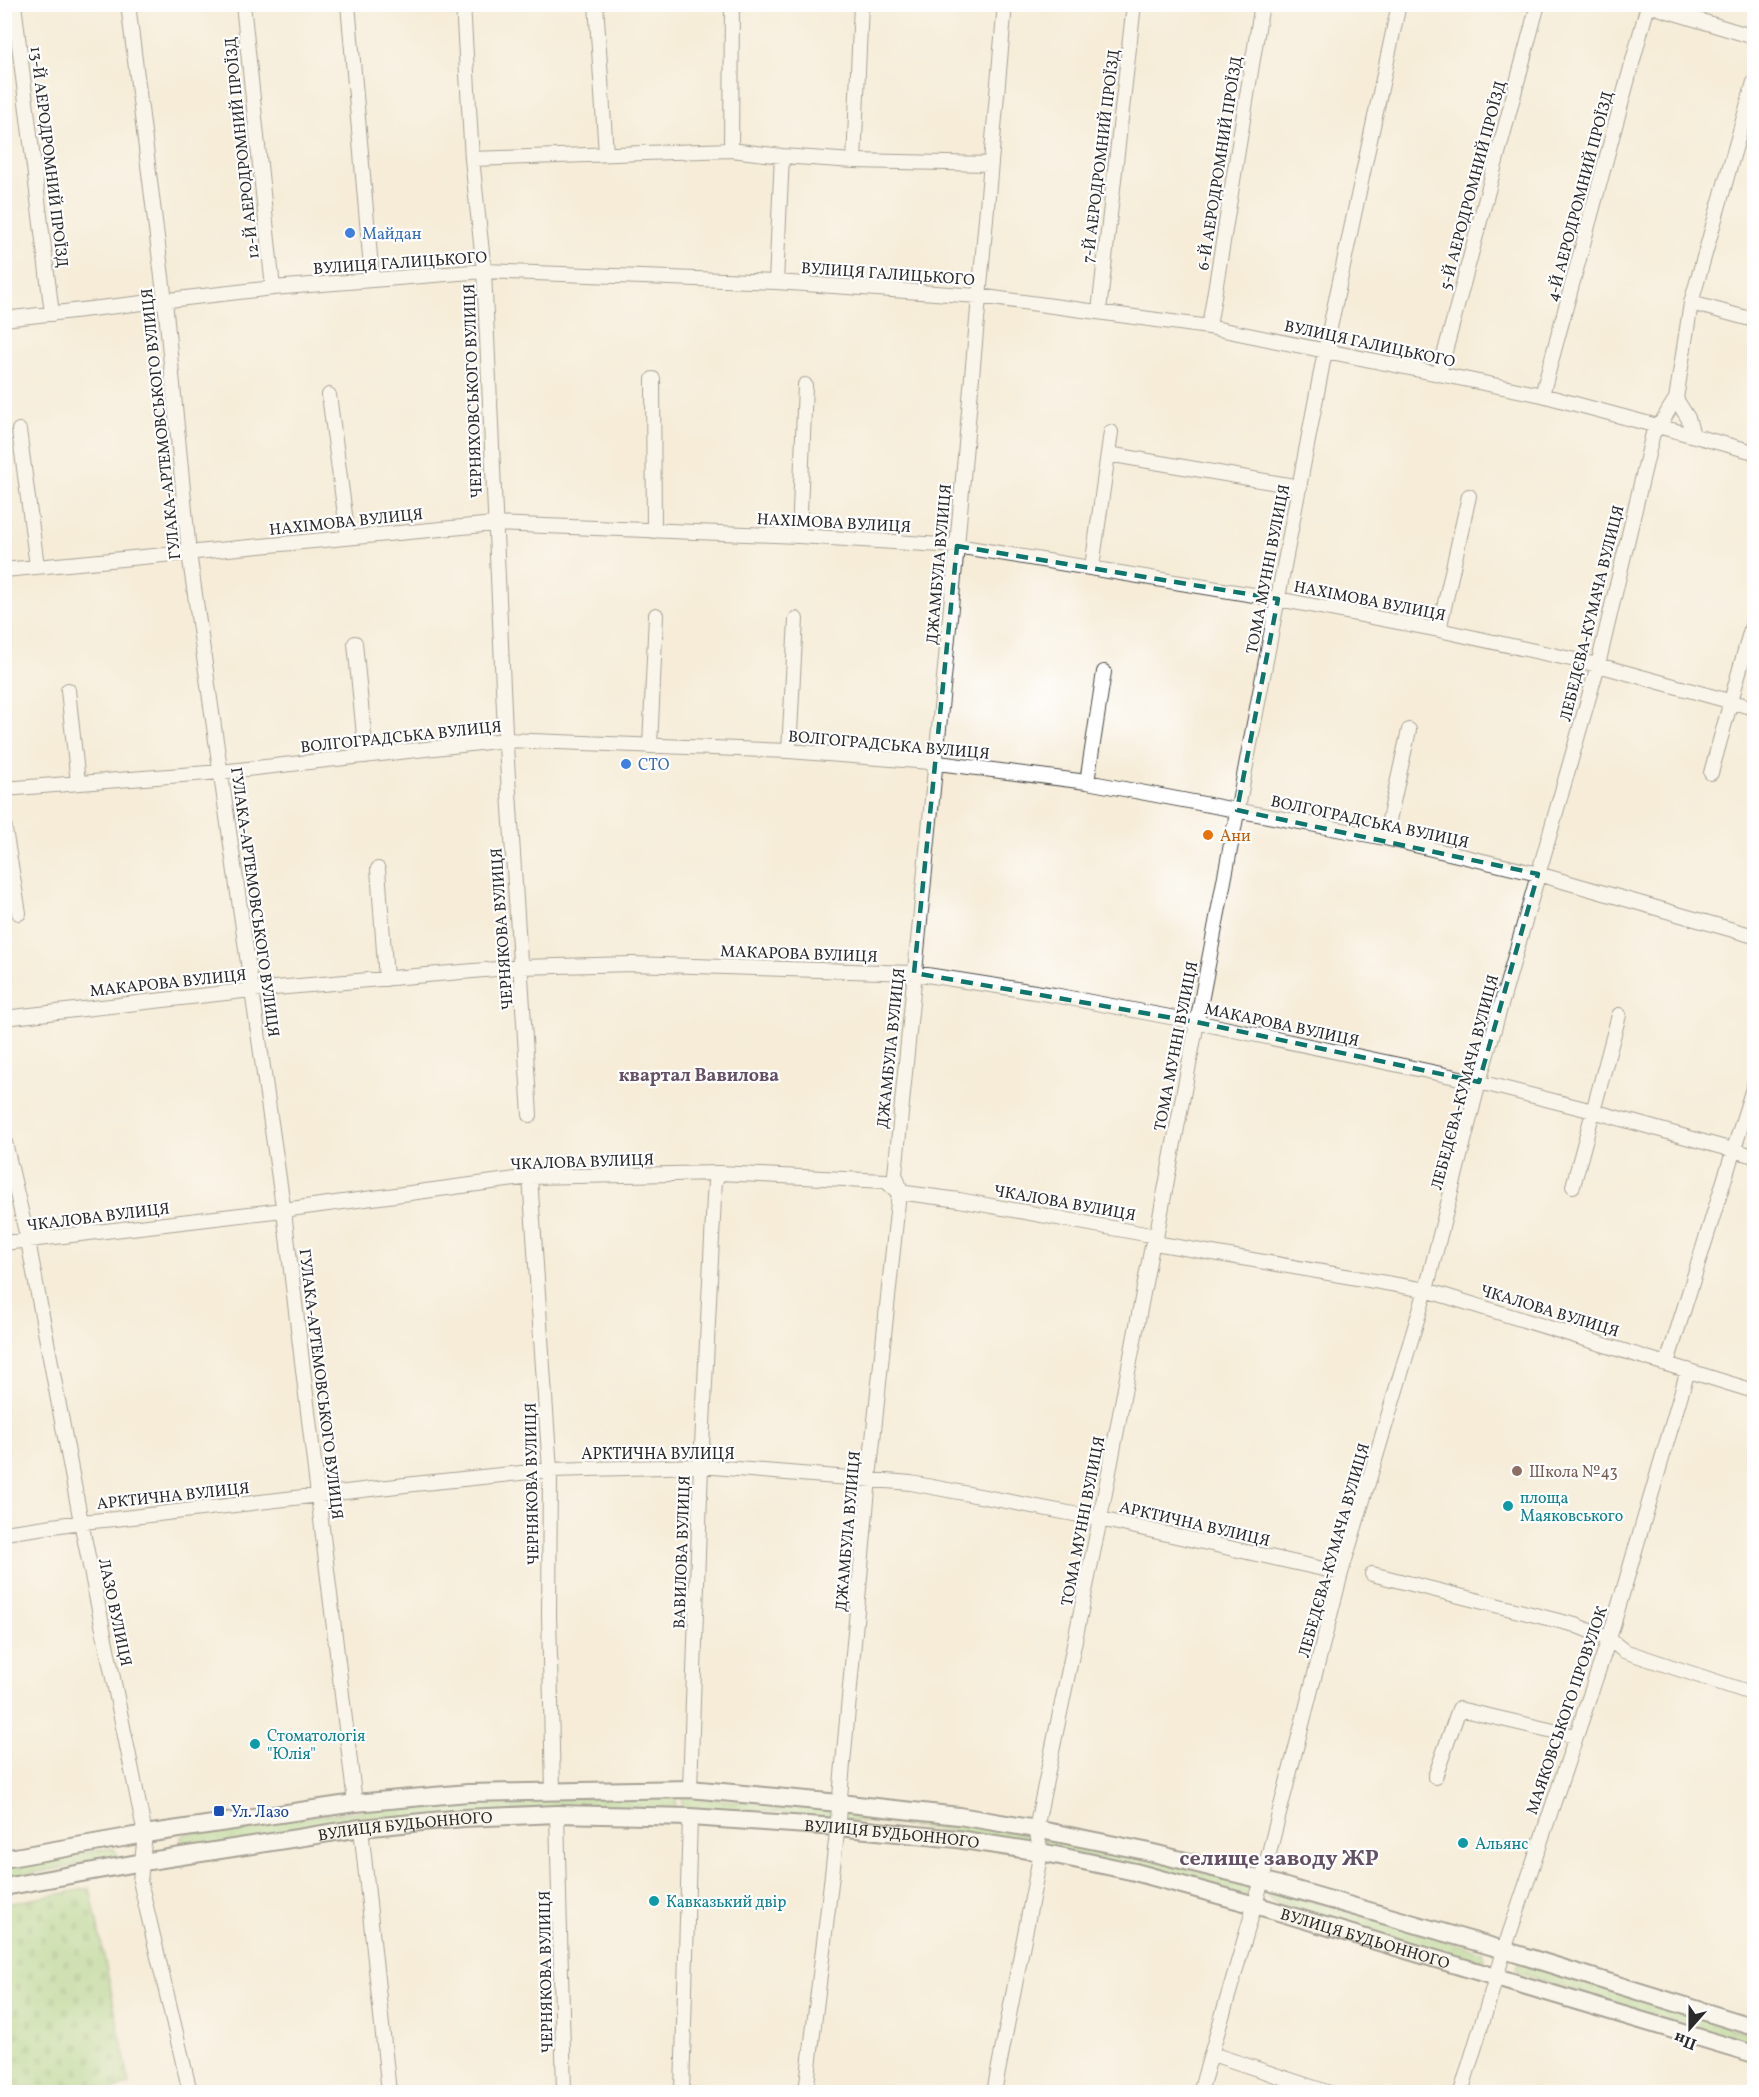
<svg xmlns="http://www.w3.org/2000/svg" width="1759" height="2097" font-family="Vollkorn,serif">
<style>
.green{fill:url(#green-dots);stroke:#667f57;stroke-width:1.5}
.cemetery{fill:url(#cemetery-stones);stroke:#667f57;stroke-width:1.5}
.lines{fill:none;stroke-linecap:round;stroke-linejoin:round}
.minor-casing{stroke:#494845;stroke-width:16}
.major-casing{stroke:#494845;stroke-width:20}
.minor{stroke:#fff;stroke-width:14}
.major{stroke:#fff;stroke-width:16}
.marked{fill:none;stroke:#0f766e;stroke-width:4.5;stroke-dasharray:12 8;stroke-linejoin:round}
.shop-dot{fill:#3f7fe0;stroke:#fff;stroke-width:2}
.food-dot{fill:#e8710a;stroke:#fff;stroke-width:2}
.education-dot{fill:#8d6e63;stroke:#fff;stroke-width:2}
.culture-dot{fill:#0f9aa8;stroke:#fff;stroke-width:2}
.transit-dot{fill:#1a4fb4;stroke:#fff;stroke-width:2}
.labels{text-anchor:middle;stroke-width:4.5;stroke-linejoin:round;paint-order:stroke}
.street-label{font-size:16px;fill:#2b2b2b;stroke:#fff}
.shop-label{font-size:16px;fill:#366cbe;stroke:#fff;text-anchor:start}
.food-label{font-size:16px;fill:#c56008;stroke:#fff;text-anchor:start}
.education-label{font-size:16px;fill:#785e54;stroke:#fff;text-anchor:start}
.culture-label{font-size:16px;fill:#0d838f;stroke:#fff;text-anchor:start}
.transit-label{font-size:16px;fill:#164399;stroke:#fff;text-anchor:start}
.neighbourhood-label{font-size:18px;font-weight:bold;fill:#635063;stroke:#fff}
.district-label{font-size:22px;font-weight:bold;fill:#635063;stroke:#fff}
</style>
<defs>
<pattern id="green-dots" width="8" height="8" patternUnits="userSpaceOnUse" patternTransform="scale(1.5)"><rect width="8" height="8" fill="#a0d383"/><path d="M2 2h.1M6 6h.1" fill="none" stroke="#8ab571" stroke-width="1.8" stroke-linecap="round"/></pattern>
<pattern id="cemetery-stones" width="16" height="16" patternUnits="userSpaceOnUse" patternTransform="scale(1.5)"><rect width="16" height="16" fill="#a0d383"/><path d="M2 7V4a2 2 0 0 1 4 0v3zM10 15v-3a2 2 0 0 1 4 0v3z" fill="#8ab571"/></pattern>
</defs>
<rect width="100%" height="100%" fill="#fff"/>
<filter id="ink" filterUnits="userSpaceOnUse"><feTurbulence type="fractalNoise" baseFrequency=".0167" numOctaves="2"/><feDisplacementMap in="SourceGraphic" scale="12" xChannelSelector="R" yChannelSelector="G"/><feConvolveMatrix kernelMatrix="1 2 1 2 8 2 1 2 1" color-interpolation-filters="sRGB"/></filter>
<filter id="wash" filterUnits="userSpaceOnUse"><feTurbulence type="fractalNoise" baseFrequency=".008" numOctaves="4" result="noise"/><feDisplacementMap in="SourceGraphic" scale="24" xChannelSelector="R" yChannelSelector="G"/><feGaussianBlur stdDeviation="1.35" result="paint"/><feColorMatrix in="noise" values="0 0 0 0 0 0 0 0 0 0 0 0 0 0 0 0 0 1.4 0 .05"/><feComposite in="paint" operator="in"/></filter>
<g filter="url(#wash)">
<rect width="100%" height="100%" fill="#f6ecd8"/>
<path class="green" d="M676,1797V1808L608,1807L189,1847L181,1842V1838L185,1834L285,1819L460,1799Z
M682,1797L835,1808L834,1818L776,1812L682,1808Z
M842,1808L961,1822L1032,1835L1033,1846L959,1832L841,1819Z
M1042,1837L1130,1854L1251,1884L1254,1887L1250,1894L1244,1896L1046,1847Z
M112,1848L115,1850L117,1855L113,1859L5,1878V1867Z
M1273,1890L1482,1951L1484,1959L1482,1962H1475L1271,1901L1267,1895Z
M1522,1962L1754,2035V2047L1518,1973L1516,1967L1518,1963Z"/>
<path class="cemetery" d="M90,1888L130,2084L105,2092H5V1904Z"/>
</g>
<g filter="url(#ink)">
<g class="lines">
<g class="minor-casing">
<path id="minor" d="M14,4L52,314
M128,4L165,301L189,553L285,1220L355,1803
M243,4L273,288
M348,4L372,279
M463,4L472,159L484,271L505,731L530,1115
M596,4L606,154
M1645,4L1754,37
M731,150L732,4
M472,159L731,150L782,156L854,161L991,164
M854,161L861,4
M776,282L782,156
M1691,303L1754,320
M1099,311L1134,4
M4,319L273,288L484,271L776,282L978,296L1209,327L1542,395L1754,452
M1209,327L1262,4
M1439,374L1538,4
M653,379L654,531
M329,395L348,537
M1542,395L1648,5
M1676,399L1688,418L1693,435
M19,430L37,566
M1108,454L1300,487
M799,536L805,385
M1092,567L1111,432
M4,570L494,524L799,536L957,546L1278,599L1439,630L1598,665L1754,708
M1439,630L1469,496
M355,643L366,756
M68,690L78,783
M650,746L656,615
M789,751L796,619
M1711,773L1754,618
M1087,782L1104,672
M4,789L220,772L506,740L789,751L930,762L1087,782L1385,838L1538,874L1754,936
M4,824L19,913
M1385,838L1409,730
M378,869L386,979
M4,1018L252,990L520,967L632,964L914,973L1054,995L1196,1022L1479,1082L1593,1111L1754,1156
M4,1138L28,1241L81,1522L145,1834L140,1881L190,2092
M530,1177L550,1470L549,1615L553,1791
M1573,1186L1619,1015
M4,1243L283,1210L530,1177L719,1173L886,1181L898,1192L959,1200L1156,1236
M1155,1243L1426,1290L1754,1391
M1667,1363L1754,1085
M4,1533L81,1522L115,1519L414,1484L550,1470L701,1466L911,1483L1100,1519L1341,1573
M1372,1574L1575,1625L1609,1639L1624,1651L1754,1694
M1435,1777L1459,1709L1575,1736
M690,1789L701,1466L714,1197L715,1182L719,1173
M557,1814L564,2092
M361,1828L389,2092
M1212,2054L1327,2092
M682,2092L690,1817
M806,2092L836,1841L869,1478L898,1202L899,1185L895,1174L957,546L1005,4
M994,2092L1041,1852L1036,1829L1100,1519L1152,1246L1155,1243L1325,351L1399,4
M1200,2092L1262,1880L1341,1573L1426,1290L1479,1082L1598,665L1653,433C1663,423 1667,411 1676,399L1691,303L1754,82
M1461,2092L1509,1935L1609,1639L1688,1370"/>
</g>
<g class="major-casing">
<g id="major">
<path d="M4,1859L145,1834L355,1803L468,1793L690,1789L839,1803L959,1816L1036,1829L1145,1851L1262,1880L1504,1950L1754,2027"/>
<path id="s1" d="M4,1887L143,1862L361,1828L463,1818L557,1814L690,1817L837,1827L957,1839L1041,1852L1135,1872L1255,1905L1754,2054"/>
</g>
</g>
<use href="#minor" class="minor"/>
<use href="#major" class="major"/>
</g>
</g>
<path d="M0 0H1759V2097H0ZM957,546L1278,599L1237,810L1538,874L1479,1082L1196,1022L914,973Z" fill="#f6ecd8" fill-opacity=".55" fill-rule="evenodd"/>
<path class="marked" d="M957,546L1278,599L1237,810L1538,874L1479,1082L1196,1022L914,973Z"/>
<g class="shop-dot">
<circle cx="350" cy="233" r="6"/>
<circle cx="626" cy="764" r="6"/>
</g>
<circle class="food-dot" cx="1208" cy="835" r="6"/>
<circle class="education-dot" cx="1517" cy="1471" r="6"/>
<g class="culture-dot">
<circle cx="1508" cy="1506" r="6"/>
<circle cx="255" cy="1744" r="6"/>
<circle cx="1463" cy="1843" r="6"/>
<circle cx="654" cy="1901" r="6"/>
</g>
<rect class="transit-dot" x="213" y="1805" width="12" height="12" rx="3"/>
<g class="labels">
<g class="street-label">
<text transform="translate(241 148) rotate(-96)" y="6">12-Й АЕРОДРОМНИЙ ПРОЇЗД</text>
<text transform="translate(1100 156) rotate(-83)" y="6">7-Й АЕРОДРОМНИЙ ПРОЇЗД</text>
<text transform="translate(50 157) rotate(83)" y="6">13-Й АЕРОДРОМНИЙ ПРОЇЗД</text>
<text transform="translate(1219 163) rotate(-81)" y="6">6-Й АЕРОДРОМНИЙ ПРОЇЗД</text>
<text transform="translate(1472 185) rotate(-75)" y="6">5-Й АЕРОДРОМНИЙ ПРОЇЗД</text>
<text transform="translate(1579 196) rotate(-75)" y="6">4-Й АЕРОДРОМНИЙ ПРОЇЗД</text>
<text transform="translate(400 262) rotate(-4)" y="6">ВУЛИЦЯ ГАЛИЦЬКОГО</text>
<text transform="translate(888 273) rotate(4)" y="6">ВУЛИЦЯ ГАЛИЦЬКОГО</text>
<text transform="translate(1370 343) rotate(12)" y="6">ВУЛИЦЯ ГАЛИЦЬКОГО</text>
<text transform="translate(472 391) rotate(-92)" y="6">ЧЕРНЯХОВСЬКОГО ВУЛИЦЯ</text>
<text transform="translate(160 424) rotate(-96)" y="6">ГУЛАКА-АРТЕМОВСЬКОГО ВУЛИЦЯ</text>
<text transform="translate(346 521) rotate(-6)" y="6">НАХІМОВА ВУЛИЦЯ</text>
<text transform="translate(834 522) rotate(3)" y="6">НАХІМОВА ВУЛИЦЯ</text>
<text transform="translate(938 564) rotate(-85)" y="6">ДЖАМБУЛА ВУЛИЦЯ</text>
<text transform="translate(1267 569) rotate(-79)" y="6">ТОМА МУННІ ВУЛИЦЯ</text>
<text transform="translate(1370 600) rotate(11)" y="6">НАХІМОВА ВУЛИЦЯ</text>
<text transform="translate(1591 613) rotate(-76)" y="6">ЛЕБЕДЄВА-КУМАЧА ВУЛИЦЯ</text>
<text transform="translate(401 736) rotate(-6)" y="6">ВОЛГОГРАДСЬКА ВУЛИЦЯ</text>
<text transform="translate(889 744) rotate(5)" y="6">ВОЛГОГРАДСЬКА ВУЛИЦЯ</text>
<text transform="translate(1370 821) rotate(12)" y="6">ВОЛГОГРАДСЬКА ВУЛИЦЯ</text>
<text transform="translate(256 902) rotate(82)" y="6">ГУЛАКА-АРТЕМОВСЬКОГО ВУЛИЦЯ</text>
<text transform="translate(501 929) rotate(-94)" y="6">ЧЕРНЯКОВА ВУЛИЦЯ</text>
<text transform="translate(799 953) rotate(2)" y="6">МАКАРОВА ВУЛИЦЯ</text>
<text transform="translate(168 982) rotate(-6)" y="6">МАКАРОВА ВУЛИЦЯ</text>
<text transform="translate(1282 1024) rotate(12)" y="6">МАКАРОВА ВУЛИЦЯ</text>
<text transform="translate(1175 1046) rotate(-79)" y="6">ТОМА МУННІ ВУЛИЦЯ</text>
<text transform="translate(890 1048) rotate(-84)" y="6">ДЖАМБУЛА ВУЛИЦЯ</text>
<text transform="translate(1464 1082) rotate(-75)" y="6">ЛЕБЕДЄВА-КУМАЧА ВУЛИЦЯ</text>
<text transform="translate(582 1161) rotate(-2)" y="6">ЧКАЛОВА ВУЛИЦЯ</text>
<text transform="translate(1065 1202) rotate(10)" y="6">ЧКАЛОВА ВУЛИЦЯ</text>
<text transform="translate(98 1216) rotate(-7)" y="6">ЧКАЛОВА ВУЛИЦЯ</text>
<text transform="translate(1550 1310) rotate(17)" y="6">ЧКАЛОВА ВУЛИЦЯ</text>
<text transform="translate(322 1384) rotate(83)" y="6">ГУЛАКА-АРТЕМОВСЬКОГО ВУЛИЦЯ</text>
<text x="658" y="1459">АРКТИЧНА ВУЛИЦЯ</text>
<text transform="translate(531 1484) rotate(-91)" y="6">ЧЕРНЯКОВА ВУЛИЦЯ</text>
<text transform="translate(173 1495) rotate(-6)" y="6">АРКТИЧНА ВУЛИЦЯ</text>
<text transform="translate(1082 1521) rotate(-79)" y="6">ТОМА МУННІ ВУЛИЦЯ</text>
<text transform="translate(1195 1523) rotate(13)" y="6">АРКТИЧНА ВУЛИЦЯ</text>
<text transform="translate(847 1531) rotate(-85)" y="6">ДЖАМБУЛА ВУЛИЦЯ</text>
<text transform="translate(1333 1550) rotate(-74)" y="6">ЛЕБЕДЄВА-КУМАЧА ВУЛИЦЯ</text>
<text transform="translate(681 1552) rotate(-88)" y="6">ВАВИЛОВА ВУЛИЦЯ</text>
<text transform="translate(116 1612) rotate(78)" y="6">ЛАЗО ВУЛИЦЯ</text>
<text transform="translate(1566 1710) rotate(-71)" y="6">МАЯКОВСЬКОГО ПРОВУЛОК</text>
<text dy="6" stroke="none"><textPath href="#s1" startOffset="406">ВУЛИЦЯ БУДЬОННОГО</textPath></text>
<text dy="6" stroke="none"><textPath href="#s1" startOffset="894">ВУЛИЦЯ БУДЬОННОГО</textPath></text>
<text dy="6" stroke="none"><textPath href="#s1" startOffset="1380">ВУЛИЦЯ БУДЬОННОГО</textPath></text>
<text transform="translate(545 1972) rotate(-91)" y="6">ЧЕРНЯКОВА ВУЛИЦЯ</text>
</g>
<g class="shop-label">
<text x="362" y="239">Майдан</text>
<text x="638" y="770">СТО</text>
</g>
<g class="food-label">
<text x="1220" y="841">Ани</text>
</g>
<g class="education-label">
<text x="1529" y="1477">Школа №43</text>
</g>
<g class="culture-label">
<text x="1520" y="1503">площа<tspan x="1520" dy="18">Маяковського</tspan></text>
<text x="267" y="1741">Стоматологія<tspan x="267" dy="18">"Юлія"</tspan></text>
<text x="1475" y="1849">Альянс</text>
<text x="666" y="1907">Кавказький двір</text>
</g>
<g class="transit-label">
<text x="231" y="1817">Ул. Лазо</text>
</g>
<g class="neighbourhood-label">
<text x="699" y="1081">квартал Вавилова</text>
</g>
<g class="district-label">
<text x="1279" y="1865">селище заводу ЖР</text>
</g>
</g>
<rect width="1759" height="2097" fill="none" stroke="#fff" stroke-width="24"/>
<g transform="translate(1690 2028) rotate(201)" stroke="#ffffff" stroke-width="4.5" paint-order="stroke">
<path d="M0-4.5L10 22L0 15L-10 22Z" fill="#2b2b2b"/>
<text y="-9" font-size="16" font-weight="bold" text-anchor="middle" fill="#2b2b2b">Пн</text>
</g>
</svg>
